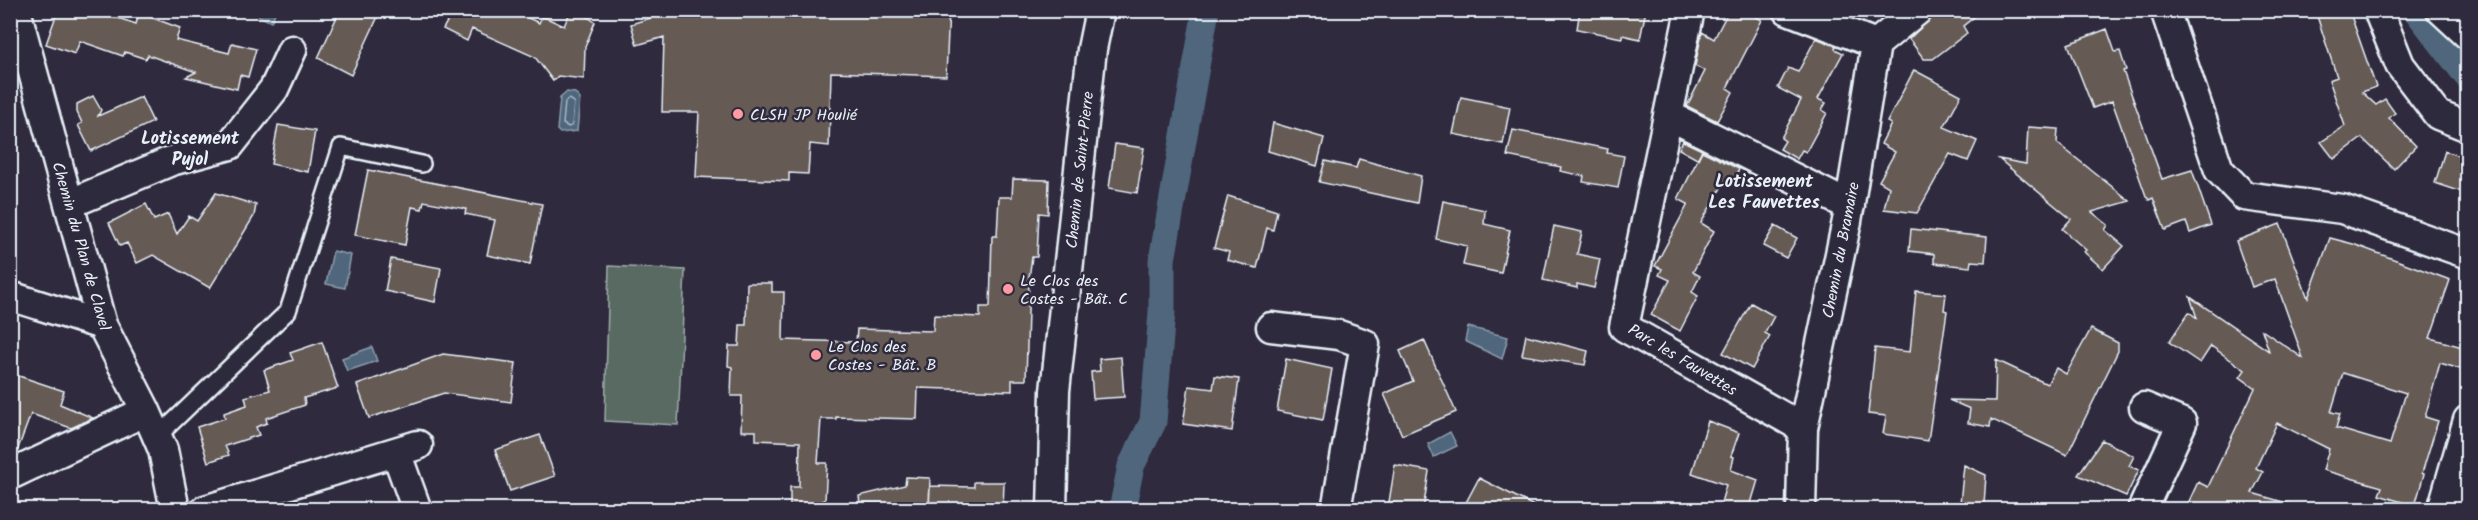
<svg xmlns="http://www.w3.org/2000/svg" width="2478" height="520" font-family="Kalam,sans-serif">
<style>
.green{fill:#596a62;stroke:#a0aead;stroke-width:1.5}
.water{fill:#4f667b;stroke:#8c9ead;stroke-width:1.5}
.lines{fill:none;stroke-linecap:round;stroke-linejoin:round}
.shore{stroke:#abb9c6;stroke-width:1.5}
.canal{stroke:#4f667b;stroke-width:27}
.building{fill:#665a55;stroke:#e8f1f8;stroke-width:1.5;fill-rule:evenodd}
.lane-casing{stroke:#e8f1f8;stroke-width:20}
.street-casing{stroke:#e8f1f8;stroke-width:33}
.lane{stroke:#2f2a3d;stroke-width:15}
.street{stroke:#2f2a3d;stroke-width:28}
.poi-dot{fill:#ff9aa2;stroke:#2f2a3d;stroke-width:2}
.labels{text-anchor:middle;stroke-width:5;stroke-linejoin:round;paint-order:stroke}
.poi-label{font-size:16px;fill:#e8f1f8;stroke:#2f2a3d;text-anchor:start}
.street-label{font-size:16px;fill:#e8f1f8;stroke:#2f2a3d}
.neighbourhood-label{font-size:18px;font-weight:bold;fill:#e8f1f8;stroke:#2f2a3d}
</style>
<rect width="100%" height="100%" fill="#2f2a3d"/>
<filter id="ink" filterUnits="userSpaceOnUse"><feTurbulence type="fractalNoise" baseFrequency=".0167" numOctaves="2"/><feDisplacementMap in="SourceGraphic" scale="12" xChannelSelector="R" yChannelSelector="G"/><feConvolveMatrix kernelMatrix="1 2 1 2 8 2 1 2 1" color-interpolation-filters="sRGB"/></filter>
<g filter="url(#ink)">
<path class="green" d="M609,266L685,270L678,425L605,421Z"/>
<path class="water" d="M255,10H276V11L271,22L253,13Z
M567,92L575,93L580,99L577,131L560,133L557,130L560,98Z
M333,251L351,255L345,288L326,284Z
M1468,327L1508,337L1502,359L1465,341Z
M372,347L377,361L347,371L342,358Z
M1450,432L1457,446L1434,457L1428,444Z"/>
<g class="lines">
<path class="shore" d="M568,99L574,102L572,125L569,127L563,124L565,102Z"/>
<path class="canal" d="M2416,10L2468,77
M1122,510L1131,466L1153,422L1162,312V260L1206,10"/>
</g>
<path class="building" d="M58,10H94L136,24L139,13L180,28L176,40L229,53L232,43L256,49L248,77L240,75L237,89L186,77L196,72L148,55L146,59L125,52L123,56L80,41L75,54L46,44Z
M340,10H381L351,75L318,58Z
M432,10H511L539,23L542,16L564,26L571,10H577L595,22L585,47L584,79L558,76L553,81L535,57L472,29L467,41L443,29L449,18Z
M676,10H949L946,76L831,72L829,146L810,144L808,174L789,173V181L696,177L699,112H662L664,37L637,45L631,24Z
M1580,10H1646L1640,39L1622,35V38L1577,29Z
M1729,10H1744L1762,20L1727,88L1733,92L1717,121L1687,106L1705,71L1695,66L1702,32L1714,39Z
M1939,10H1983L1963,26L1967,33L1933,59H1924L1909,39Z
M2315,10H2349L2376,87L2362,92L2376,105L2385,99L2395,113L2389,118L2416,146L2394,169L2362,138L2334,159L2321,142L2345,126L2329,80L2337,77Z
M2107,29L2115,52L2120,51L2126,70L2123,71L2162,179L2192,170L2211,225L2190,233L2186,222L2165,230L2153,198L2149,200L2146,196L2112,101L2093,108L2068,44Z
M1816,38L1836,46L1835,49L1843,53L1818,99L1826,103L1822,110L1827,113L1806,152L1802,150L1797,159L1780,149L1785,141L1781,138L1801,100L1778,88L1788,68L1798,72Z
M1914,70L1961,95L1944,127L1977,141L1968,161L1950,154L1917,213L1884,209L1889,187L1879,181L1895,152L1881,144L1891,124L1887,122Z
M93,96L101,110L98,116L141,97L153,122L91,151L78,125L82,123L77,112V104Z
M1461,97L1510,107L1503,144L1453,134Z
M1273,123L1324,138L1317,166L1268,151Z
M278,125L315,131L308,172L271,164Z
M2028,127L2058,129L2057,143L2130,201L2092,212L2108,225L2105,230L2124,246L2103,269L2084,252L2086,250L2062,229L2071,219L1999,159L2026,164Z
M1513,130L1608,149L1607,153L1624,156L1618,188L1583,182L1584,176L1560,171L1561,167L1507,156Z
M1683,141L1702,150L1697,159L1679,149Z
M1115,144L1144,148L1137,193L1109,188Z
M1702,151L1739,169L1731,184L1725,181L1701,223L1714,231L1693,272L1700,276L1692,292L1698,296L1680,331L1651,315L1670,280L1659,275L1662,269L1655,266L1688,204L1678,199Z
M2445,151L2468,159V194L2435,183Z
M1359,159L1421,176L1417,203L1319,182L1325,161L1356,168Z
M368,170L542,204L530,264L487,255L495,220L465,214L466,209L424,201L422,209L412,207L405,245L355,235Z
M1013,179L1049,180L1048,214L1039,213L1037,257H1032L1029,278L1026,380H1012V391L918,388L917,419L836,417V419H821L818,463H827L825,500L818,503L819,510H790V487H799L800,442L756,440V431H741L742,396H731L732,367L728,366L729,346H739L740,325H746L747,283H772V292H784L783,340L856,342L857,329L933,331L934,315L980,317V307H990L992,236H997L999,197H1012Z
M216,193L256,205L254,216L210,288L153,255L137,263L127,243L120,246L109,223L146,204L154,220L168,214L177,234L189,216L197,221Z
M1228,196L1277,211L1273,230L1267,228L1257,268L1227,260L1229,252L1214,248Z
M1443,201L1485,210L1484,224L1510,230L1501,273L1463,265L1467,246L1436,239Z
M2280,224L2308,298L2330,238L2353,244L2450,280L2430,338L2466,348L2460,369L2440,363L2425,417L2438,421L2422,473L2424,474L2415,506L2379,495L2382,487L2323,470L2329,449L2277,423L2256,468L2263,472L2252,493L2290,504L2289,510H2185L2198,482L2208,487L2255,388L2240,377L2245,370L2211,346L2200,363L2169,342L2189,312L2197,318L2190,297L2269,351L2262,330L2303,358L2275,279L2252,287L2236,241ZM2343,373L2406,393L2390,444L2336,428L2340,414L2331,412Z
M1554,226L1582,232L1577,254L1600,259L1594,288L1577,284V288L1543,280Z
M1775,226L1797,238L1786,258L1763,246Z
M1911,229L1987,237L1985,262L1971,261L1970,267L1934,263V254L1909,251Z
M391,259L441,268L435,302L385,291Z
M1916,291L1946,294L1944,310L1947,311L1928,441L1883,434L1886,416L1868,414L1875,348L1910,352Z
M1751,303L1774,316L1765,333L1770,336L1752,369L1723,353Z
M2091,329L2118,343V351L2067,455L1991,419L1990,427L1968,423L1970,409L1949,400L1995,401L1996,360L2047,384L2056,368L2066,374Z
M1526,335L1588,351L1585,365L1522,355Z
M1424,340L1456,412L1402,435L1384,394L1413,381L1400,351Z
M322,342L338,388L304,398L305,405L266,418L267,423L256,427L259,435L225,446L229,455L208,462L197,427L225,418L224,413L247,405L245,397L270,390L264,370L293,360L290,353Z
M443,354L516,363L511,402L444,393L369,418L357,385Z
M1121,357L1124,397L1093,399L1091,372L1100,371L1099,359Z
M1286,359L1332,369L1323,420L1277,411Z
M10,373L64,391L60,404L93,418L71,428L31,414L16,454L10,457Z
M1215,376L1239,379L1232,431L1183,424L1189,386L1213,389Z
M1708,421L1739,433L1731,456L1734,457L1731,470L1758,480L1749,510H1719L1726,485L1692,473Z
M540,435L555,476L510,491L495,450Z
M2102,440L2134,456L2129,466L2139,470L2126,496L2078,475Z
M1395,465L1429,471L1423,510H1396L1397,504L1389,502Z
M1964,465L1986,475L1984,505L1960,503Z
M906,477L930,478L929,505L860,503L859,496L905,485Z
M1479,478L1542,510H1462Z
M974,482H1004L1003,510H929L930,486L974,487Z"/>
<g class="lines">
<g class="lane-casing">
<path id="lane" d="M157,437L288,311L341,147L422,164"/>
</g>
<g class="street-casing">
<path id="street" d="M16,10L102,325L146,411L163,450L175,510
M1690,10L1624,327L1803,428
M1788,10L1876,44
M2165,10L2219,170L2244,196L2342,209L2468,254
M2378,10L2400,65L2438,115L2468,127
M2441,10L2468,35
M1668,115L1850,206
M69,204L171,161L230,145L274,89L292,50
M10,296L102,325
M1271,327L1339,335L1365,344L1336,510
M396,452L417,510
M10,475L146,411
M205,510L418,445
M1052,510L1055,391L1092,49L1100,10
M1801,510L1803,428L1847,221L1876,44L1918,10
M2142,510L2182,423L2144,407
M2442,510L2468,420"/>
</g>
<use href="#lane" class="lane"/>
<use href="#street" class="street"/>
</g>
</g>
<g class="poi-dot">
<circle cx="738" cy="114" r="6"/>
<circle cx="1008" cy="289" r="6"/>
<circle cx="816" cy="355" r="6"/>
</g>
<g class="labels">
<g class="poi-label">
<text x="750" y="120">CLSH JP Houlié</text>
<text x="1020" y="286">Le Clos des<tspan x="1020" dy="18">Costes - Bât. C</tspan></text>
<text x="828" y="352">Le Clos des<tspan x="828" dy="18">Costes - Bât. B</tspan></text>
</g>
<g class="street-label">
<text transform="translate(1079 170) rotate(-84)" y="6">Chemin de Saint-Pierre</text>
<text transform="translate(82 246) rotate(74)" y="6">Chemin du Plan de Clavel</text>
<text transform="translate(1840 250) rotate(-79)" y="6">Chemin du Bramaire</text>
<text transform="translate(1683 359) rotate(31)" y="6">Parc les Fauvettes</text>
</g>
<g class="neighbourhood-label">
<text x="190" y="144">Lotissement<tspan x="190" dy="21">Pujol</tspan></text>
<text x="1764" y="187">Lotissement<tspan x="1764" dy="21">Les Fauvettes</tspan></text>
</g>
</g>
<rect width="2478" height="520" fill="none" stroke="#2f2a3d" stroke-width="36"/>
<rect x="18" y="18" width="2442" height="484" fill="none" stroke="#e8f1f8" stroke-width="2" filter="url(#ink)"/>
</svg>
